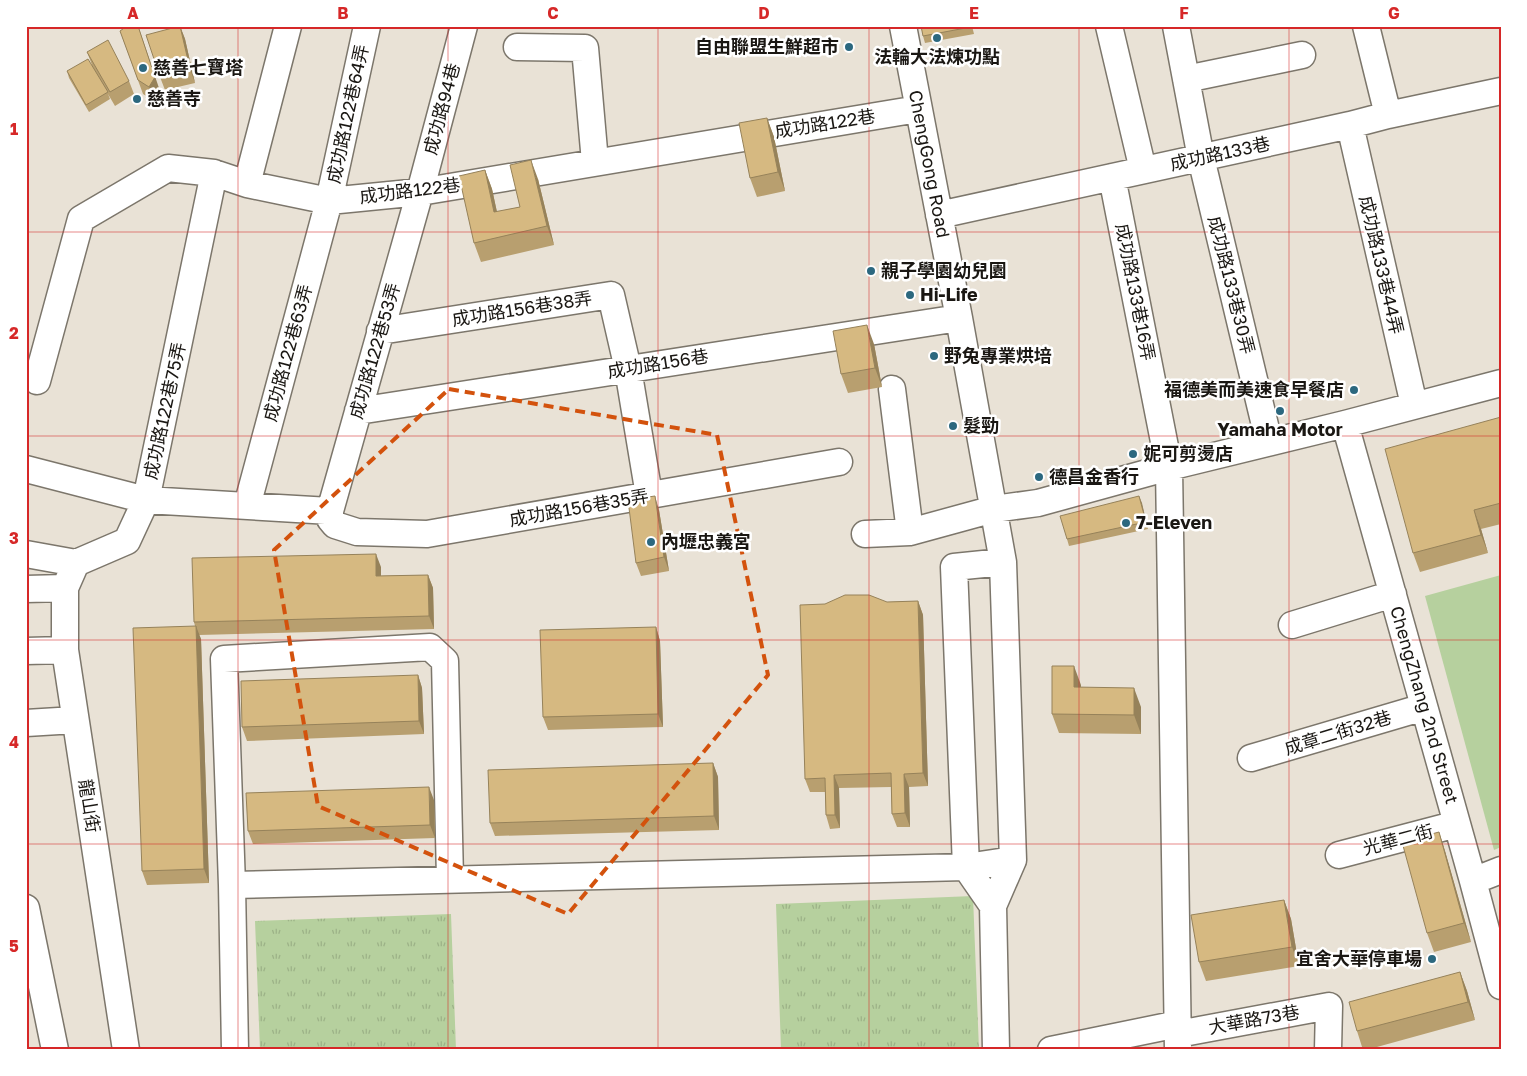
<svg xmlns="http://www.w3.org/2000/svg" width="1527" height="1076" font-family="'Golos Text','Noto Sans TC',sans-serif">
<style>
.grass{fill:url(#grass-tufts)}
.park{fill:#b6d09e}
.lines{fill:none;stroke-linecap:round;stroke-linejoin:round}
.minor-casing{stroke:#7c766b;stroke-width:29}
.minor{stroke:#fff;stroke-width:26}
.wall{fill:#b89f6f}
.shaded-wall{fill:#96825a}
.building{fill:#d6b981;stroke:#96825a}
.marked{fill:none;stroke:#d3520d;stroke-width:4;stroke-dasharray:10 6;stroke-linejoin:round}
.grid{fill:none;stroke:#d62828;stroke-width:1;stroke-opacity:0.55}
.poi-dot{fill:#2c687f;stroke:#fff;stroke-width:2}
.labels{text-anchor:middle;stroke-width:5;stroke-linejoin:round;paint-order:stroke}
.poi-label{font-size:18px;font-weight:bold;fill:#1a1713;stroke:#fff;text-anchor:start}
.street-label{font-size:18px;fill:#1a1713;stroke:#fff}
.neatline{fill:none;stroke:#d62828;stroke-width:2}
.grid-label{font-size:16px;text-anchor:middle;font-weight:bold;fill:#d62828}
</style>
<defs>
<pattern id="grass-tufts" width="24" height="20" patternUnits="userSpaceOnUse" patternTransform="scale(1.25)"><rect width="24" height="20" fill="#b6d09e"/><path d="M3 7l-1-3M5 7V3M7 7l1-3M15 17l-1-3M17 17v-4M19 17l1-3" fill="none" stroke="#9cb287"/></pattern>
</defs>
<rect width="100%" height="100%" fill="#e9e2d6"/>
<path class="grass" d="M973,896L979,1050H781L776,904Z
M451,914L456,1050H260L255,921Z"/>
<path class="park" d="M1501,575V847L1494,850L1425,596Z"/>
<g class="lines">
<g class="minor-casing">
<path id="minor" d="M464,26L420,192L330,511V519L335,525L357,532L427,534L839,462
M903,26L959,318L1003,562
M1109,26L1143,170
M1176,26L1201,158L1269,442
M1366,26L1388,115
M517,47L585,48L595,162
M1186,79L1302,55
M1350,125L1414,405
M1112,177L1169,467L1178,1050
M247,184L288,26
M939,215L1350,125L1388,115L1501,91
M380,331L611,295L628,369L649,495
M37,381L81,219L168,168L214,173L247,184L329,201L420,192L918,109
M892,389L910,532
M358,411L959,318
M1345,424L1473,881L1501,986
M26,469L146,500L330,511
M247,506L329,201L367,26
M865,534L910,532L994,509L1038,503L1169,467L1345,424L1501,383
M26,554L76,563L127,541L146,500L214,173
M76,563L65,588V650L126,1050
M26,589L65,588
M1292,625L1393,594
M26,651L65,650
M26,723L75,720
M1251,758L1424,707
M1339,855L1457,824
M1473,881L1501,870
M232,885L224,659L430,647L445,661L450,879
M993,906L966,867L954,567L1003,562L1013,860L993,906L996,1050
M26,908L55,1050
M1178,1034L1329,1006L1328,1050
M235,1050L232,885L966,867L1013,860
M1051,1050L1178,1024"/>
</g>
<use href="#minor" class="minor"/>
</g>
<path class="wall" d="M180,26L185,39L195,83L165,90L160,77Z
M921,26H972L974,34L925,43L923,36Z
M120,31L160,91L154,101L143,94Z
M87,52L129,81L134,94L115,106L108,94L110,99L89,112L69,78L67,71L92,65Z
M767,118L774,137L785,191L757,197L750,178Z
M485,170L492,189L497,212L520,207L538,179L554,245L481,262L474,243Z
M874,344L882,387L848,393L841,374Z
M1501,417V524L1481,529L1488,553L1420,572L1413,553Z
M1139,496L1148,529L1069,546L1067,539Z
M659,510L669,571L641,576L636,563Z
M381,567V576L428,575L433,588L434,629L199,635L201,639L209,883L147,885L142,871L195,626L194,622Z
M918,601L923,615L928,786L909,787L910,827H897L892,814L891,787L839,788L840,828L830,829L826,815L825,792H810L805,779L887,602Z
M656,627L660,641L663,727L548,730L543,717Z
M418,675L422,688L424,734L247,741L242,727Z
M1081,685V687L1141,707V734L1059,733L1052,714Z
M713,763L718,777L719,830L495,836L490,823Z
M434,800L435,838L253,844L248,831Z
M1439,832L1445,851L1471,942L1434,952L1427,933Z
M1284,900L1291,919L1299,966L1206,981L1199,962Z
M1460,972L1467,991L1475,1020L1366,1050H1363L1357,1031Z"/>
<path class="shaded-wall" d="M138,26L160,91L154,101L149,87Z
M180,26L185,39L195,83L190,69Z
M767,118L774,137L785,191L778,172Z
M531,160L538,179L554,245L547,226Z
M485,170L492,189L501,231L494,212Z
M867,325L874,344L882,387L875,368Z
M655,496L659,510L669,571L664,557Z
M1139,496L1142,503L1148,529L1146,522Z
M1474,510L1481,529L1488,553L1481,535Z
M376,554L381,567V590L376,576Z
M428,575L433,588L434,629L429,616Z
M918,601L923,615L928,786L923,773Z
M196,626L201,639L209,883L204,869Z
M656,627L660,641L663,727L658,714Z
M1074,666L1081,685V706L1074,687Z
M418,675L422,688L424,734L419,721Z
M1134,688L1141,707V734L1134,715Z
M713,763L718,777L719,830L714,816Z
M904,774L909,787L910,827L905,813Z
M834,775L839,788L840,828L835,815Z
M429,787L434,800L435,838L430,825Z
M1439,832L1445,851L1471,942L1464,923Z
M1284,900L1291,919L1299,966L1292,947Z
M1460,972L1467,991L1475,1020L1468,1002Z"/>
<path class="building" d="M127,26H138L155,77L149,87L138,80L120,31Z
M180,26L190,69L160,77L146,35Z
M921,26H971V27L923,36Z
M108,40L129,81L110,92L87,52Z
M88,59L108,92L86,105L67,71Z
M767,118L778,172L750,178L739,123Z
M531,160L547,226L474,243L459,176L485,170L494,212L520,207L510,165Z
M867,325L875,368L841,374L833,331Z
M1501,417V503L1474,510L1481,535L1413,553L1385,449Z
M655,496L664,557L636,563L628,500Z
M1139,496L1146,522L1067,539L1060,516Z
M376,554V576L428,575L429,616L194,622L192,558Z
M845,595H869L887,602L918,601L923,773L904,774L905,813L892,814L891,773L834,775L835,815H826L825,778L805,779L800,605L825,604Z
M196,626L204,869L142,871L133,628Z
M656,627L658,714L543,717L540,630Z
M1052,666H1074V687L1134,688V715L1052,714Z
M418,675L419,721L242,727L241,681Z
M713,763L714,816L490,823L488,770Z
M429,787L430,825L248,831L246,793Z
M1439,832L1464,923L1427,933L1402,842Z
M1284,900L1292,947L1199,962L1191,915Z
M1460,972L1468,1002L1357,1031L1349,1002Z"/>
<path class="marked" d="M449,389L717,435L768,675L568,914L318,806L274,550Z"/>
<path class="grid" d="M238,26V1050M448,26V1050M658,26V1050M869,26V1050M1079,26V1050M1289,26V1050M26,232H1501M26,436H1501M26,640H1501M26,844H1501"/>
<g class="poi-dot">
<circle cx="937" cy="38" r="5"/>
<circle cx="849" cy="47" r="5"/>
<circle cx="143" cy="68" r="5"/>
<circle cx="137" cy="99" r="5"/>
<circle cx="871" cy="271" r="5"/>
<circle cx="910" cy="295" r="5"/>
<circle cx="934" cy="356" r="5"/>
<circle cx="1354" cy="390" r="5"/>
<circle cx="1280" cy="411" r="5"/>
<circle cx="953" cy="426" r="5"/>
<circle cx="1133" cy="454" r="5"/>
<circle cx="1039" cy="477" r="5"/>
<circle cx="1126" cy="523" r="5"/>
<circle cx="651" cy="542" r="5"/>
<circle cx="1432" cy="959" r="5"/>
</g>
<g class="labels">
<g class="poi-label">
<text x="839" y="53" text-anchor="end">自由聯盟生鮮超市</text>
<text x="937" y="63" text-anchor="middle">法輪大法煉功點</text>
<text x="153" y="74">慈善七寶塔</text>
<text x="147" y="105">慈善寺</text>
<text x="881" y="277">親子學園幼兒園</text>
<text x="920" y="301">Hi-Life</text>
<text x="944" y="362">野兔專業烘培</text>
<text x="1344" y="396" text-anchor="end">福德美而美速食早餐店</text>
<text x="963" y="432">髮勁</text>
<text x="1280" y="436" text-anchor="middle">Yamaha Motor</text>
<text x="1143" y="460">妮可剪燙店</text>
<text x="1049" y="483">德昌金香行</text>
<text x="1136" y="529">7-Eleven</text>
<text x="661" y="548">內壢忠義宮</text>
<text x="1422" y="965" text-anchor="end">宜舍大華停車場</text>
</g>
<g class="street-label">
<text transform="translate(442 109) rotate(-75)" y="6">成功路94巷</text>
<text transform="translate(348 114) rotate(-78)" y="6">成功路122巷64弄</text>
<text transform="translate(825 124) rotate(-9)" y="6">成功路122巷</text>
<text transform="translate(1220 154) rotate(-12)" y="6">成功路133巷</text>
<text transform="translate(929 164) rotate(79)" y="6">ChengGong Road</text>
<text transform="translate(410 191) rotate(-7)" y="6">成功路122巷</text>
<text transform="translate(1381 265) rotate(77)" y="6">成功路133巷44弄</text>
<text transform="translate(1231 285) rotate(76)" y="6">成功路133巷30弄</text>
<text transform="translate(1135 292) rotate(79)" y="6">成功路133巷16弄</text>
<text transform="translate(522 309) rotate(-9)" y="6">成功路156巷38弄</text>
<text transform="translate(375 351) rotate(-74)" y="6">成功路122巷53弄</text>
<text transform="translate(288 353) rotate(-75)" y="6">成功路122巷63弄</text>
<text transform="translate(658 364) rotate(-9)" y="6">成功路156巷</text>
<text transform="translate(165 411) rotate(-78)" y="6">成功路122巷75弄</text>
<text transform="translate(579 508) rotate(-10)" y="6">成功路156巷35弄</text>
<text transform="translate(1424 705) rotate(74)" y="6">ChengZhang 2nd Street</text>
<text transform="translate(1338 733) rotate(-17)" y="6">成章二街32巷</text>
<text transform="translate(89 806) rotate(81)" y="6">龍山街</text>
<text transform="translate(1398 840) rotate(-15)" y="6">光華二街</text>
<text transform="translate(1254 1020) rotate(-10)" y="6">大華路73巷</text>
</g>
</g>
<rect width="1527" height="1076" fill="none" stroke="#ffffff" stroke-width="55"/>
<rect x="28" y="28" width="1472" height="1020" class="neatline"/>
<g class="grid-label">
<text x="133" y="19">A</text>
<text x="343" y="19">B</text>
<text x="553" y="19">C</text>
<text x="764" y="19">D</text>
<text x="974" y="19">E</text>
<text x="1184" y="19">F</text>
<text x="1394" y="19">G</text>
<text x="14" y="135">1</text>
<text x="14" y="339">2</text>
<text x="14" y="544">3</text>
<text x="14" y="748">4</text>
<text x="14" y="952">5</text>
</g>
</svg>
